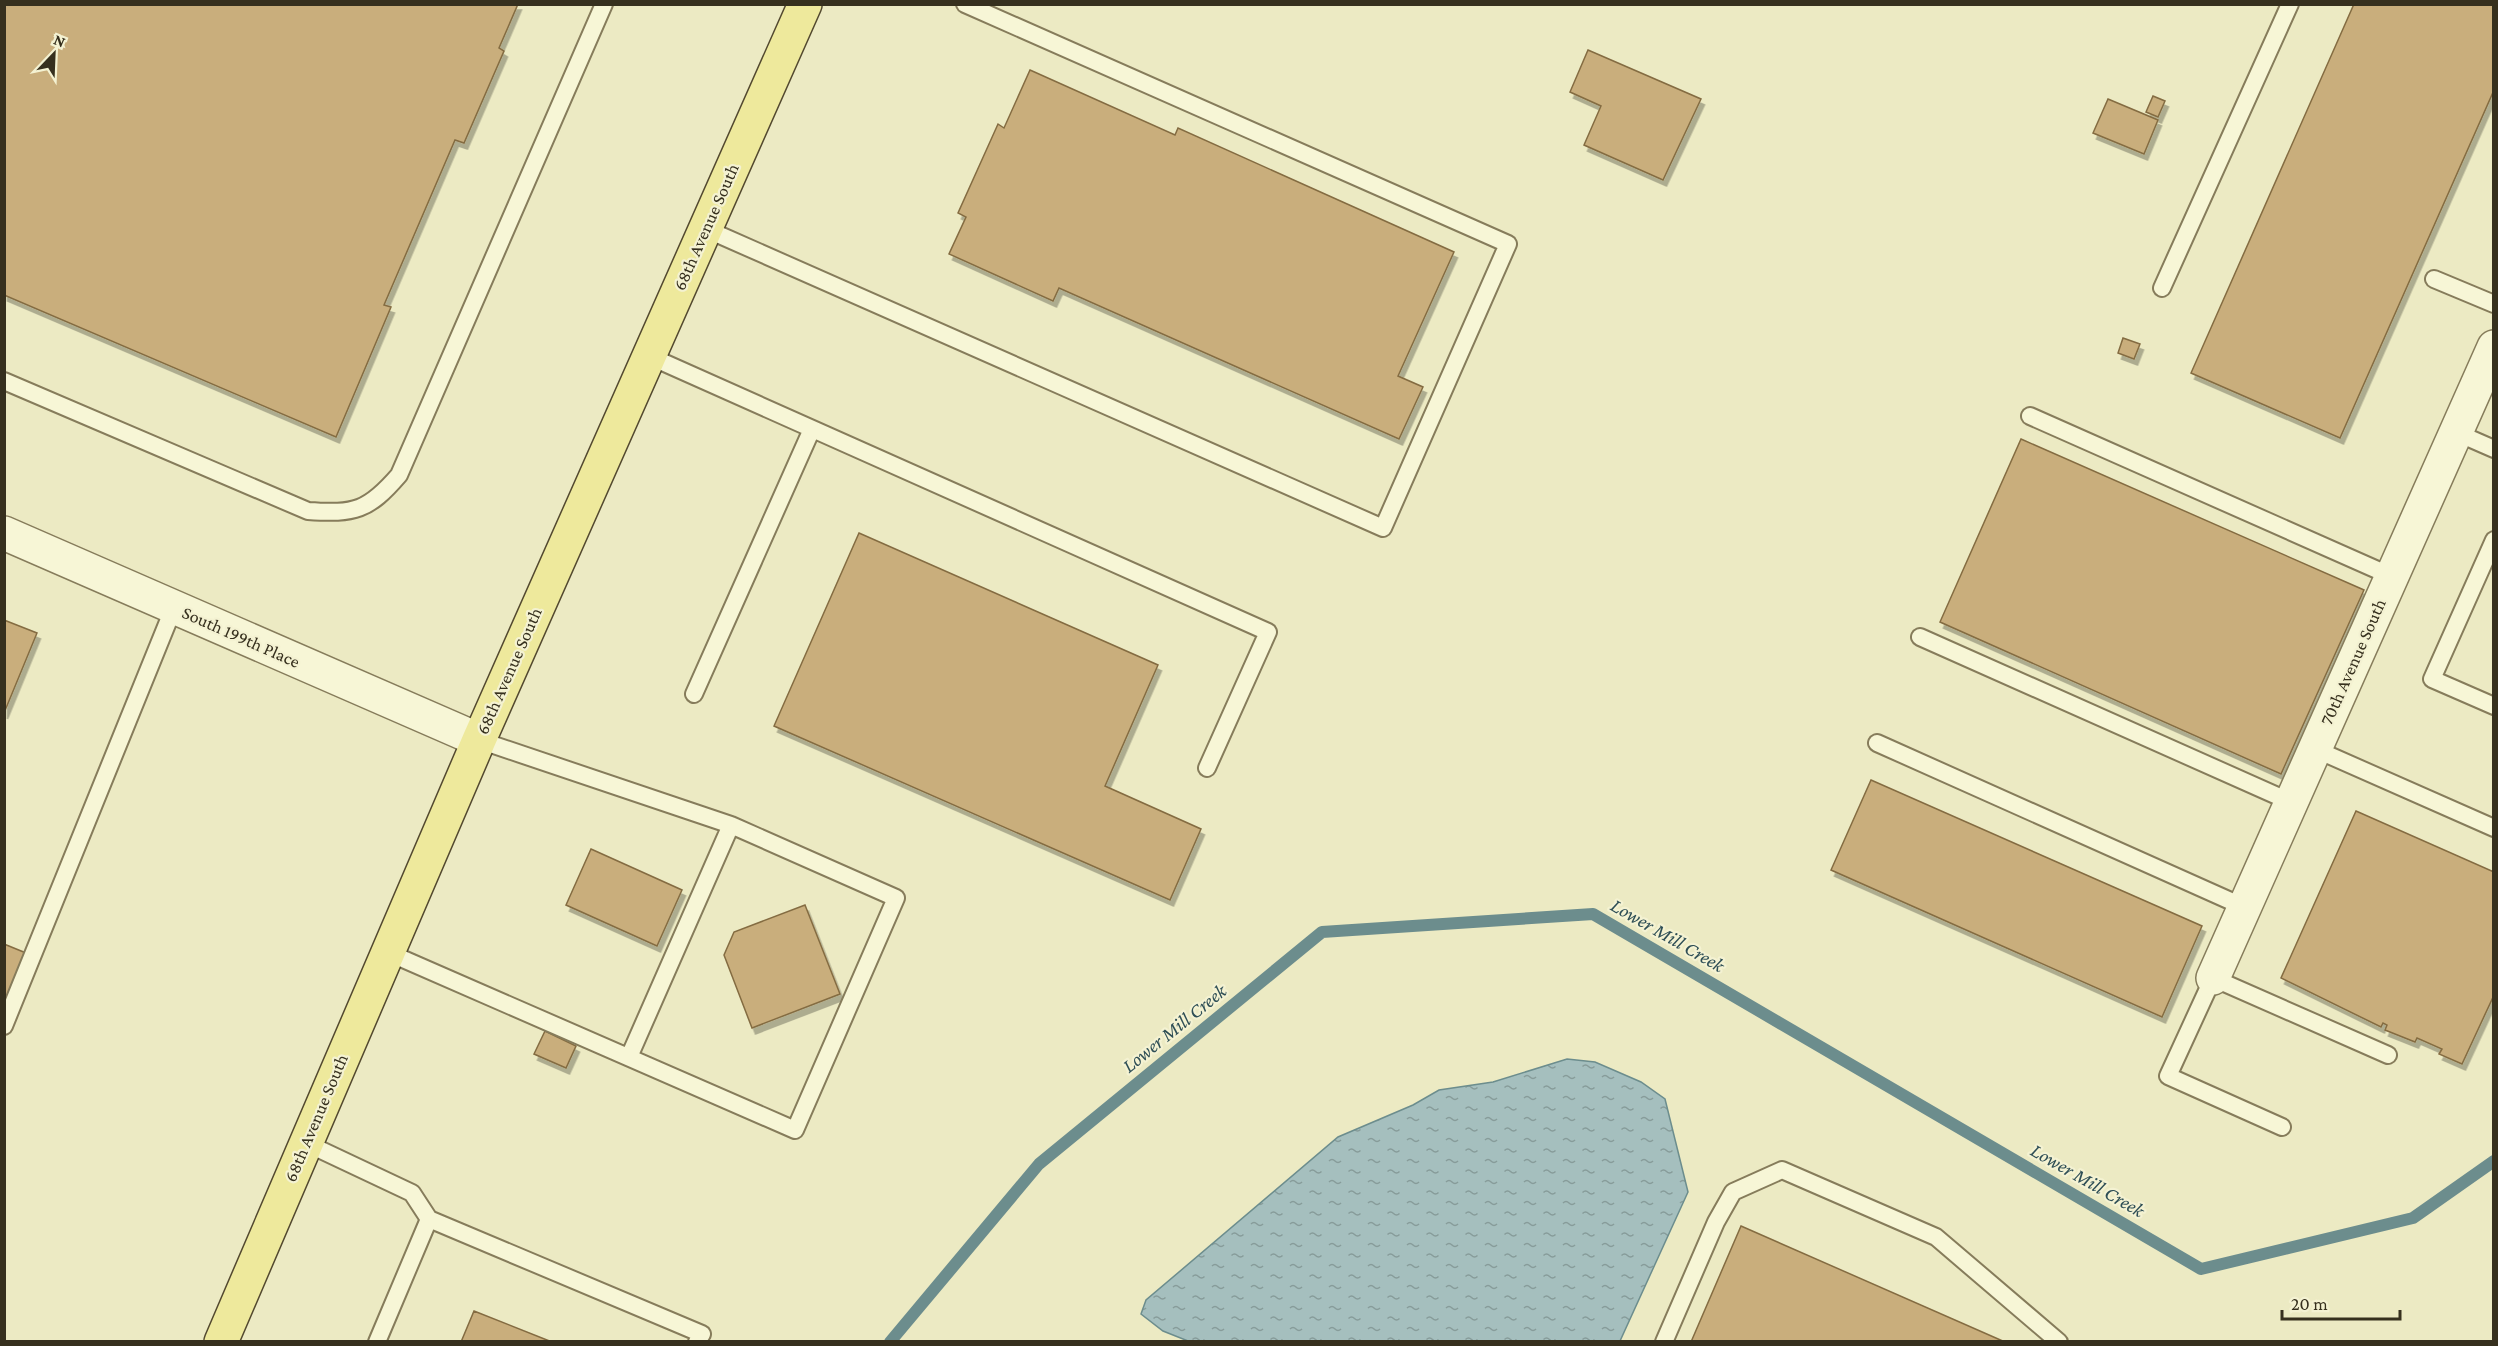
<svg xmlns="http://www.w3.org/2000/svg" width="2498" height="1346" font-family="'Crimson Pro',serif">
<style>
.water{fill:url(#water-ripples);stroke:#6c8d8d;stroke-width:1.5}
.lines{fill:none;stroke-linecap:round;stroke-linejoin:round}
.stream{stroke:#6c8d8d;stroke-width:12}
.building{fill:#c9ae7b;stroke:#846c42;stroke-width:1.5;filter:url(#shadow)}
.lane-casing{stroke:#867c5b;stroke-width:20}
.street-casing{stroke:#867c5b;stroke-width:36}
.primary-casing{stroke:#53492f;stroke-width:36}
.lane{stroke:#f7f6d6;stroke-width:16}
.street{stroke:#f7f6d6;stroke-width:33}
.primary{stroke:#eee99c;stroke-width:33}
.labels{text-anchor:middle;stroke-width:4.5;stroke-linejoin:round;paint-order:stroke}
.street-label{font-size:18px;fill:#36301e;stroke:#f4f2d2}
.water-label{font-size:20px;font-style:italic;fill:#2e4e55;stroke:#f4f2d2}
</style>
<defs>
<pattern id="water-ripples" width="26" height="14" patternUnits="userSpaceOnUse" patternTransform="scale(1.5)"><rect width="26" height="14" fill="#a5bfbe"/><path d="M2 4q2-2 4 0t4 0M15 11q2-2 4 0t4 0" fill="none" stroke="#879c9a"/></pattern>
<filter id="shadow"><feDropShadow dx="3.5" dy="6" stdDeviation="0" flood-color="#0004"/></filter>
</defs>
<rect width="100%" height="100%" fill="#eceac3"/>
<path class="water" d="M1567,1059L1595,1062L1641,1082L1665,1099L1688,1192L1620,1341H1188L1163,1331L1141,1314L1146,1300L1338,1137L1413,1105L1439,1090L1493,1082Z"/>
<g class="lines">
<path class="stream" d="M890,1342L1039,1164L1322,932L1593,914L2201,1269L2413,1218L2494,1161"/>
</g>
<path class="building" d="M4,4H518L499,48L504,51L464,143L455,140L384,305L391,307L336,437L4,295Z
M2354,4H2494V90L2340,438L2191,373Z
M1588,50L1701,99L1663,180L1584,145L1601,106L1570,92Z
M1030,70L1175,135L1178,128L1454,252L1398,376L1423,387L1399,439L1059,288L1053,301L949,254L966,217L958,213L998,124L1004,128Z
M2153,96L2165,101L2158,117L2146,112Z
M2108,99L2158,120L2144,154L2093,133Z
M2123,338L2140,344L2134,359L2118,353Z
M2021,439L2364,590L2281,774L1940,622Z
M859,533L1158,665L1105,786L1201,829L1170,900L774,726Z
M4,620L37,633L4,713Z
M1871,780L2202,926L2162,1017L1831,870Z
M2356,811L2494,872V995L2462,1064L2439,1054L2442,1049L2417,1038L2415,1042L2385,1030L2387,1025L2383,1023L2381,1027L2281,978Z
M591,849L682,890L657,946L566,905Z
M805,905L840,994L752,1028L724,955L734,932Z
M4,944L26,953L4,1006Z
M545,1031L576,1046L566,1068L534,1054Z
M1741,1226L2005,1342H1691Z
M474,1311L552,1342H461Z"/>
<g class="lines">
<g class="lane-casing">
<path id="lane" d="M706,229L1383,528L1508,244L965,4
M2434,279L2494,304
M2162,288L2290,4
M649,356L1268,632L1207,768
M4,381L308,511C355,514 368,511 399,475L604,4
M2030,416L2391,576
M2455,432L2494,449
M2494,540L2432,679L2494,706
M1920,637L2291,802
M694,694L812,429
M1877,743L2244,907
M2315,749L2494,828
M387,952L795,1130L896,898L731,825L479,740
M4,1026L174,607
M629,1057L731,825
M2282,1127L2168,1076L2213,978L2388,1055
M306,1143L412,1193L429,1219L377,1342
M429,1219L702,1334L697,1342
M1664,1342L1716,1222L1733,1192L1782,1170L1936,1237L2059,1342"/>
</g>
<g class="street-casing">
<path id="street" d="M4,533L479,740
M2213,978L2494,347"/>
</g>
<g class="primary-casing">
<path id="primary" d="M221,1342L479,740L805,4"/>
</g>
<use href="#lane" class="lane"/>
<use href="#street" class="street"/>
<use href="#primary" class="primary"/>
</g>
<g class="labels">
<g class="street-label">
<text transform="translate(706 227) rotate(-66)" y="6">68th Avenue South</text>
<text transform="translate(241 637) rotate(24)" y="6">South 199th Place</text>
<text transform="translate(2353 662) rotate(-66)" y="6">70th Avenue South</text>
<text transform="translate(509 671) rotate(-66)" y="6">68th Avenue South</text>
<text transform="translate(316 1118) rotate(-67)" y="6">68th Avenue South</text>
</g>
<g class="water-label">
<text transform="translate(1668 935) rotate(30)" y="7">Lower Mill Creek</text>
<text transform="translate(1174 1028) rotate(-39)" y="7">Lower Mill Creek</text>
<text transform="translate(2088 1180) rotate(30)" y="7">Lower Mill Creek</text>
</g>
</g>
<rect width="2498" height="1346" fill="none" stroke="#36301e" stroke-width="12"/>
<g transform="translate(54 54) rotate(23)" stroke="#f4f2d2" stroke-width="4.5" paint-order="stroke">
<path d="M0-4.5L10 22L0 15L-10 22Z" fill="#36301e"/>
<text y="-9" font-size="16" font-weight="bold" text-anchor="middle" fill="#36301e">N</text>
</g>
<path d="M2282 1310v9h118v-9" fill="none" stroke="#36301e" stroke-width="3"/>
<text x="2291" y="1310" font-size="18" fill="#36301e" stroke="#f4f2d2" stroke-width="4.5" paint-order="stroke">20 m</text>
</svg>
